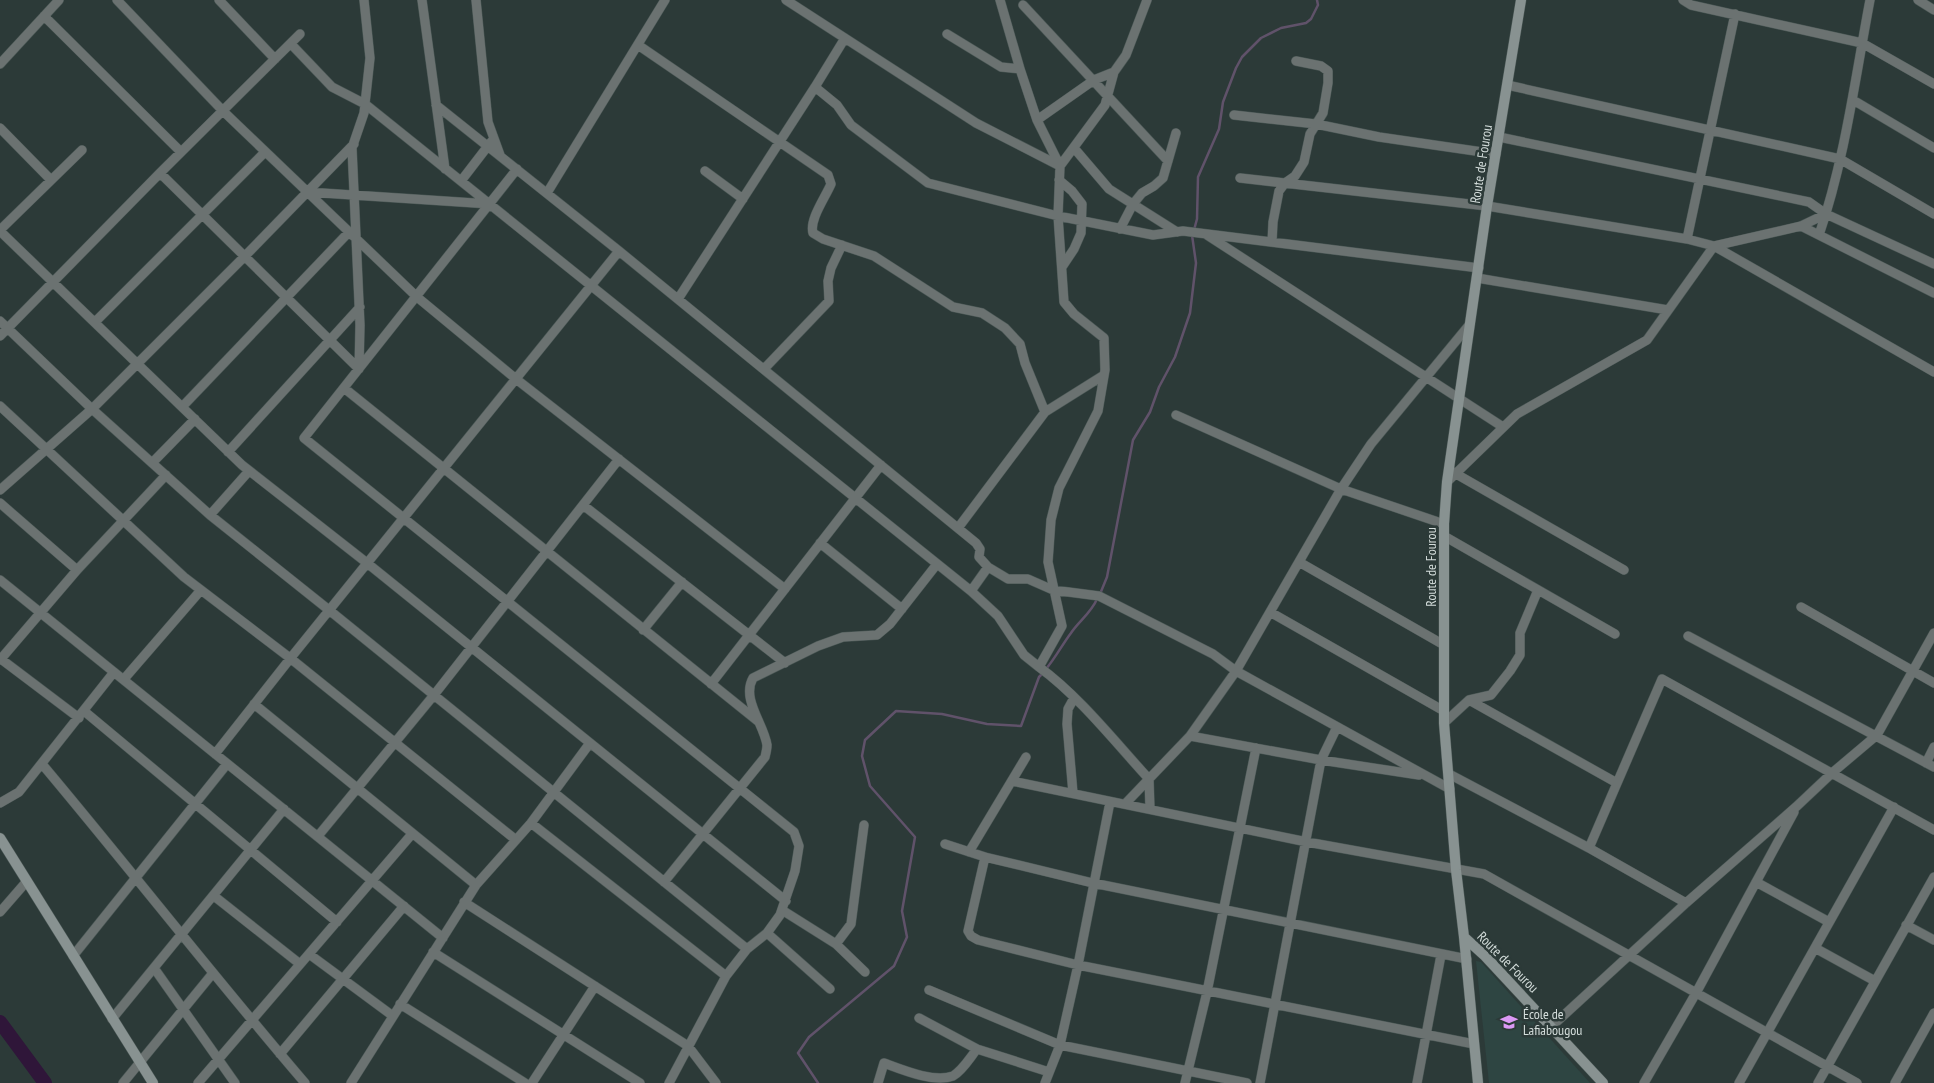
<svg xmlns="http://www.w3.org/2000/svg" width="1934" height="1083" font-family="'PT Sans Narrow',sans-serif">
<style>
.built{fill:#2e4542}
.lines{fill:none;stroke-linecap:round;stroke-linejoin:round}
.stream{stroke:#60526a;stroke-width:2.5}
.river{stroke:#2f1639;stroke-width:14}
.street-casing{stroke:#4a5755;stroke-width:10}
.secondary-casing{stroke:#4a5755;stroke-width:11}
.street{stroke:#6b7271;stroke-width:9}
.secondary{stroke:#889291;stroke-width:10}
.labels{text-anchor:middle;stroke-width:5;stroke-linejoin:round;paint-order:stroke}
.street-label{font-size:14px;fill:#d4dddb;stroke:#2c3a38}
.poi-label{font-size:14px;fill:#d4dddb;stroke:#2c3a38;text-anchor:start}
</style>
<rect width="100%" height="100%" fill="#2c3a38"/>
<path class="built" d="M1476,961L1481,962L1590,1083H1489Z"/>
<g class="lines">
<path class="stream" d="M1194,230L1197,219L1198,177L1219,129L1223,102L1236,68L1242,57L1261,38L1281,28L1306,23L1311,19L1318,5L1317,0
M1100,594L1107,577L1133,440L1150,412L1159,387L1175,357L1190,313L1196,263L1192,235
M1046,669C1056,657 1062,645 1071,633C1079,621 1091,613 1097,599
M818,1083L798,1053L809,1037L894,966L907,937L902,911L915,837L870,786L862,756L865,740L896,711L942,714L987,724L1021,726L1039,677L1043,673"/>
<path class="river" d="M0,1022L45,1083"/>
<g class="street-casing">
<path id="street" d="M117,0L223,111L417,297L516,379L785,589
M219,0L275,59
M422,0L445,169
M476,0L488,122L500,155
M786,0L976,123L1060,166L1105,105L1114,72
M1000,0L1020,69L1037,120L1060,166L1058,216L1064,302L1074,314L1104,338L1105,370L1098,411L1059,488L1051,520L1048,562L1062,626L1039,667C1079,696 1115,742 1149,779L1150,809
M1683,0L1691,5L1862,43L1934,84
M1918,0L1934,10
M1023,5L1168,161
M44,16L181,152
M947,34L1001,67L1020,69
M291,44L332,87L365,104L971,591L998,616L1024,655L1039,667
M638,45L828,175L831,184C825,198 809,220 813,233L823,239L874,256L953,307L982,313L1005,328L1020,344L1025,363L1045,412
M0,64L59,0
M1507,85L1840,159L1934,214
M815,87L837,105L851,125L928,183L1058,216L1153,235L1183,231L1479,268
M1853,100L1934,148
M436,105L619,251L976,543L980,549L979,557L988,567L1008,579H1028L1053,590L1099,596L1213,654L1236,671L1450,789
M1234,115L1316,124L1379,137L1496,154
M1037,120L1094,80L1114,72L1126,55L1147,0
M0,128L51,180
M1499,137L1809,202L1826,214L1934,264
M1074,148L1109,189L1177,232
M517,169L304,438L794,832L799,846L795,871L780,915L767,933L747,949L726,976L669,1083
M705,171L743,199
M160,173L359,369
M1240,178L1487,206L1687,239L1714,246L1934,372
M1059,180L1072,191L1082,204L1081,233L1074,249L1062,267
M461,181L491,142
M307,192L490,204
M547,193L665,0
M1801,226L1934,293
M1120,229L1133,204L1142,193L1154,186L1163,178L1176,133
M0,230L82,150
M0,231L242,465L367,563L786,901
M1207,235L1503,427
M1819,235C1845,159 1855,79 1870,0
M1687,239L1735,14
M1272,242L1273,222L1279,191L1285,183L1295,176L1304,162L1310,134L1323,113L1328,83V71L1321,66L1296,61
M1477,278L1668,310
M678,299L815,87L845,38
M0,321L92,409L210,515L329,610L747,949
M95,322L265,152
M0,336L160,173L300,34
M359,369L360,325L352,148L364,113L370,58L364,0
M764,369L829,301L828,281L831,268L842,245
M344,388L759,722
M0,406L184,577L290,658L516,840
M182,407L349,232
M1176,415L1341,489L1444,524
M228,452L360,307
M152,463L195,419
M1451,471L1624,570
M1447,482L1517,414L1647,340L1714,246L1801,226L1826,214
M0,490L92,409L246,255L354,144
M0,503L77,570
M583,505L785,663
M210,515L249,471
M958,528L1045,412L1104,375
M1444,536L1615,634
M820,543L902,609
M1299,562L1444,645
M0,580L443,938
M971,591L988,567
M1801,607L1934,683
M1270,612L1444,711
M643,630L682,582
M1688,636L1934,767
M1,659L79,718
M0,660L77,570L166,475
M124,679L201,590
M711,684L881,465
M1469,700L1617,783
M254,704L476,885
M84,711L337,922
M1444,723L1469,700L1491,695L1510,671L1520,655V633L1538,590
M1190,736L1321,760L1419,775
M215,754L293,655L619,251
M1926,763L1934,747
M42,764C131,870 215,978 305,1083
M1449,774L1589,848L1686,903
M1012,781L1307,842L1484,874L1857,1083
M1073,793L1067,724L1068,709L1074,698
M0,803L19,792L114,672
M1125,804L1190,736L1236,671L1341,489L1371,444L1470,324
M531,823L726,976
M318,836L434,695L619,459
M945,844L985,857L1093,883L1467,959
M1589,848L1662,679L1934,830
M969,852L1026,757
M985,857L968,931L971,936L978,940L1078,965L1474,1044
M664,882L765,757C766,753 767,749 767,745C764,724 741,699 753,678L818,646L843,637L877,635L890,624L937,564
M1756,882L1829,922
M214,896L300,964
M464,902L688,1046L716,1083
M782,910L836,944L865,972
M0,912L27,881
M1906,925L1934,940
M767,933L830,989
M836,944L851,924L864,825
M1815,948L1875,981
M433,952L640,1083
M309,954L393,1016
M73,956L227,764
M154,968L235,1083
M929,990L1060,1045L1247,1083
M400,1004L525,1083
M919,1018L977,1049L1049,1072
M112,1019L284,809
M1551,1027L1686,903L1797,806L1832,773L1877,735L1934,633
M280,1054L404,906
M123,1083L213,973
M198,1083L412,834
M351,1083L476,885L531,823L590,743
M532,1083L595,986
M878,1083L884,1063C903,1070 934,1083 953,1076C963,1070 969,1059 977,1049
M1045,1083L1060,1045L1078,965L1110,802
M1185,1083L1207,992L1256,748
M1260,1083L1321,760L1337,727
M1417,1083L1441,955
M1644,1083L1696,993L1794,812
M1739,1083L1894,807
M1818,1083L1934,877
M1895,1083L1934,1013"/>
</g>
<g class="secondary-casing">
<path id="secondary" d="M1521,0L1487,206L1447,482L1444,524V723L1456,870L1464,937L1485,956L1603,1083
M0,838L153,1083
M1464,937L1478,1083"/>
</g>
<use href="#street" class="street"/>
<use href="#secondary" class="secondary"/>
</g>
<defs>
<g id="school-bare" transform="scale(1.35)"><path d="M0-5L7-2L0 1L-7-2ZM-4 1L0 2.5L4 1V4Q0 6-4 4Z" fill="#db99f5" stroke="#2c3a38" stroke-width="2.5" paint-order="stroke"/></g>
</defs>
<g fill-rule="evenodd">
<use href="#school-bare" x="1509" y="1022"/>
</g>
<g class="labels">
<g class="street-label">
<text transform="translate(1481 164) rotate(-81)" y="5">Route de Fourou</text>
<text transform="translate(1431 567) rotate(-90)" y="5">Route de Fourou</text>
<text transform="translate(1508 962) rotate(45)" y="5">Route de Fourou</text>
</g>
<g class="poi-label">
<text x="1523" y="1019">École de<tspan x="1523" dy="16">Lafiabougou</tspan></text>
</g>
</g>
</svg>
